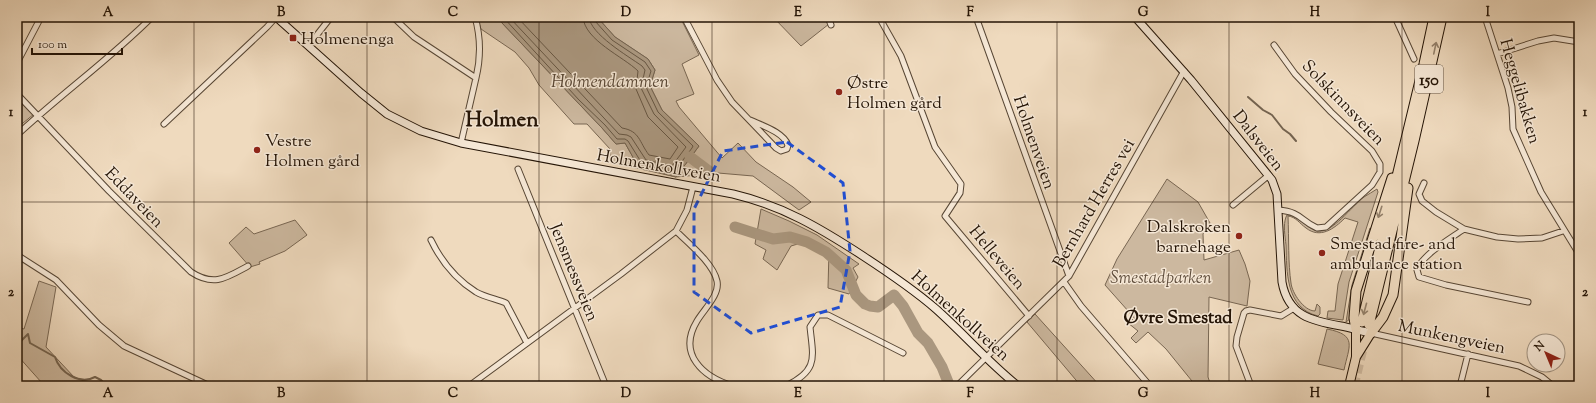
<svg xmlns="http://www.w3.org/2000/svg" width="1596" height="403" font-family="'Sorts Mill Goudy',serif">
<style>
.green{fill:#ccb89f;stroke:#786652}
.water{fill:#aa977f;stroke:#74634f}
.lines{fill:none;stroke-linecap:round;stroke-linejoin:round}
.shore{stroke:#675642;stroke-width:1}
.stream{stroke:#74634f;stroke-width:2}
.river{stroke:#aa977f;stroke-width:11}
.highway-tunnel{stroke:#d1bca2;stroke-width:9;stroke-dasharray:9 4.5;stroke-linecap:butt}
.street-casing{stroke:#574634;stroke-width:7}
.secondary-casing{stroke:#241406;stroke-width:9}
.primary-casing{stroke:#241406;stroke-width:10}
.highway-casing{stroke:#241406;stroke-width:11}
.street{stroke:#f5e7d5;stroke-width:5}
.secondary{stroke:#f5e7d5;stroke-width:7}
.primary{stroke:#efdabe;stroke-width:8}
.highway{stroke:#efdabe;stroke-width:9}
.oneway{stroke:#94816b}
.marked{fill:none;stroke:#1d4ed8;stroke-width:3;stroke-dasharray:8 5;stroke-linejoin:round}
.grid{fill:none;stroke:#241406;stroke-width:1;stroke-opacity:0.55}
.poi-dot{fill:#8f2418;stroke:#f5e7d5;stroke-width:1.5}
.labels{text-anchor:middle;stroke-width:3;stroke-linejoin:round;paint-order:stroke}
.shield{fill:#f5e7d5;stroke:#635344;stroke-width:1}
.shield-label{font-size:16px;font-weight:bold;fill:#241406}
.poi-label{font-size:17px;fill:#241406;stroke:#f5e7d5;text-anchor:start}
.street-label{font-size:17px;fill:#241406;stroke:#f5e7d5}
.park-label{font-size:17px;font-style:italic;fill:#5f4d3c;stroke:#f5e7d5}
.water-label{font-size:18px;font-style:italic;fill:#5a4836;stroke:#f5e7d5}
.neighbourhood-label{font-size:18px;font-weight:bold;fill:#241406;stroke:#f5e7d5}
.district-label{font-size:21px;font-weight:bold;fill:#241406;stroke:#f5e7d5}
.neatline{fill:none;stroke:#241406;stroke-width:1.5}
.grid-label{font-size:13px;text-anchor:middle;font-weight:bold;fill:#241406}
</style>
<rect width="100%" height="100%" fill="#efdabe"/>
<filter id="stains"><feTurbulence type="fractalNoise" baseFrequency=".005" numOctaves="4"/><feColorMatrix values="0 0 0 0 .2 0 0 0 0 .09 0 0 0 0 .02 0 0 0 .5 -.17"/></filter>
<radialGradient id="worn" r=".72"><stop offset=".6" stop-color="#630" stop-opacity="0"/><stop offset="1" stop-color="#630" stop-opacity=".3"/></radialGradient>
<path class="green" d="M477,17H499L502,23L602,128L616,144L625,143L634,159L676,177L699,146L662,110L650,86L655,70L648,59L615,37L597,17H680L699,55L682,64L694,94L676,101L679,107L722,158L738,143L756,162L793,187L811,202L799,210L753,176L718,173L676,177L610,162V149L587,124H574L539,85L529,68L515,52L481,29Z
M773,17H826L829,24L801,46Z
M17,96L34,114L17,128Z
M1167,179L1198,202L1210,223L1203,234L1204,260L1239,250L1245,264L1250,281L1247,306L1209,297L1208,377L1211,386H1196L1166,349L1148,332L1136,343L1131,338L1138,331L1128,323L1132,319L1135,323L1137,321L1105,285L1117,259Z
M1377,189L1378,192L1349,282L1343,320L1327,318L1328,311H1335L1338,284L1358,222L1345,218C1334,229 1320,239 1306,228C1299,223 1296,217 1288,216C1289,239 1288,263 1291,283C1292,293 1304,311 1315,311L1317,304L1320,307V314L1318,316C1285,308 1287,271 1286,245C1285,236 1283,225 1286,217L1287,215C1300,215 1305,228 1317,231C1332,234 1352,206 1364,197C1368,194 1373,192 1377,189Z
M761,209L789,221L817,235L859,264L853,268L858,277L849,294L828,288L829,251L811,240L791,246L777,270L763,259L766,250L755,244Z
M295,220L307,235L285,251L259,262L260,264L250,267L229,243L246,227L254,234Z
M1370,228L1372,229L1351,318L1346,322L1352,285Z
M39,281L56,287L46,347L74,377L84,381L132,386H48L42,383L17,355V327L24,329Z
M1035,314L1100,386H1081L1027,322Z
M1327,329C1358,335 1349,346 1344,370L1318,364Z"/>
<path class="water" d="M499,17H597L615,37L648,59L655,70L650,86L662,110L699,146L676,177L641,168L634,159L625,143L616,144L602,128L502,23Z"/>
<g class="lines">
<path class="shore" d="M503,17L579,100L605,125L617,139H625L628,141L643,165L674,172L692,148L693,146L658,112L646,87L651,71L645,62L612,40L595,21L594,17
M509,17L619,134L627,135L631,137L646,160L672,166L686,147L654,114L641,88L645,70L642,66C628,56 590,34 589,17
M517,17L622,128C640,131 639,142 649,155L670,159L678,147L648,117L636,89L638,71C624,57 584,40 583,17"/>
<path class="stream" d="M1248,97L1263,110L1272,115L1283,129L1290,134L1296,141
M17,339L21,341L28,334L30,343L55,357C60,373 80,385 95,377L101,380L107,386"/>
<path class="river" d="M690,157L710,172
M735,227L773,239L790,237L807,242L826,252L846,270L856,295L865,304L870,306L878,307L894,295L903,306L918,333L928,343L942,367L948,382"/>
<path class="highway-tunnel" d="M1354,386L1364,345"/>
<g class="street-casing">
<path id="street" d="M393,17L414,37L476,78L461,143
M475,17C481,38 481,57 476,78
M684,17L717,80L732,102L776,148L781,151L787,149L788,145C783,132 763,126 750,120
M828,17L831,25
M879,17L901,56L935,147L961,184L960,193L945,216L1029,316
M976,17L1069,276
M1395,17L1414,59
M1485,17L1508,88L1512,107L1513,129L1541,192L1579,254
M309,45L331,17
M1274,45L1295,74L1331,112L1372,151L1380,164V172L1372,185L1326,227L1317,228C1299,220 1302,212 1278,210
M1497,54L1538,41L1554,38L1579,42
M17,63L41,17
M17,94L109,191L191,272C214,287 226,278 248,266
M164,124L267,27L276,17
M17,135C61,94 110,59 152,17
M518,169L606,386
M1424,183L1419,194L1422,201L1436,212L1464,229L1472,231L1497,237L1518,239L1542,238L1563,231
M1233,205L1269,175
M1464,229C1450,239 1423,254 1417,270L1419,277L1446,285L1528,302
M676,231C689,244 713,263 717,281C720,295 704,309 697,321C677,354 703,377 733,386
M431,240C441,261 457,280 476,292C485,297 496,299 506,303L527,343
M17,255L56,280L99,325L124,346L210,386
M1064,282L1081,306L1150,386
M1371,333L1519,366L1542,377L1553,386
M469,386L621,274L676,231L687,210L693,187
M786,386C819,370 813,357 810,327L818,315H828L903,353
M957,386L1069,276L1184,71
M1251,386L1236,346L1237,337L1244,313L1246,311L1250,310L1281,316L1294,308
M1460,386L1468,354"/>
</g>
<g class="secondary-casing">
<path id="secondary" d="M276,17L361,93L387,114L421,131L461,143L733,194C783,206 820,228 863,256C889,273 913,289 936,309C964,334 989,363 1018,386
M1135,17L1191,80L1272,180L1277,194L1282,282C1288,316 1312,321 1341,326C1351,328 1361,331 1371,333"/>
</g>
<g class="primary-casing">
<path id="primary" d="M1356,357L1371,333
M1349,386L1356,357V330"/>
</g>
<g class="highway-casing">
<path id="highway" d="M1362,322L1424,64L1434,17
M1369,325L1414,141L1442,17
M1356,330L1354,318L1356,291L1392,178
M1371,333L1383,317L1393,295L1408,188"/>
</g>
<use href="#street" class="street"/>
<use href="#secondary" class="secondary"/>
<use href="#primary" class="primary"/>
<use href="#highway" class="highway"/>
</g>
<defs><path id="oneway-shaft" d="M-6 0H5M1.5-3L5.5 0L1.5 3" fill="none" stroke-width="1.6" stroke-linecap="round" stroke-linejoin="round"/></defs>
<g class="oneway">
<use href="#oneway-shaft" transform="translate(1435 48) rotate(-78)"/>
<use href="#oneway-shaft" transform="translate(1380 212) rotate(108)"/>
<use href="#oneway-shaft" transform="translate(1365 309) rotate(105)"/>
</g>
<path class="marked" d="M787,142L843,183L850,251L840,307L751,333L694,292V209L723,151Z"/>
<path class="grid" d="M194,17V386M367,17V386M539,17V386M712,17V386M884,17V386M1057,17V386M1229,17V386M1402,17V386M17,202H1579"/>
<g class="poi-dot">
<rect x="289" y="34" width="8" height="8" rx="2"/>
<circle cx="839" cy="92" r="4"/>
<circle cx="257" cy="150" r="4"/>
<circle cx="1239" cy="236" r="4"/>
<circle cx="1322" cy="253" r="4"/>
</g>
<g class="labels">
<rect class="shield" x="1415" y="65" width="28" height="28" rx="3"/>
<g class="shield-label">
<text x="1429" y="85">150</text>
</g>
<g class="poi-label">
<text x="301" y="44">Holmenenga</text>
<text x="847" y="88">Østre<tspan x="847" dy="20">Holmen gård</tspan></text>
<text x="265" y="146">Vestre<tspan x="265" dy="20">Holmen gård</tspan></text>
<text x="1231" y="232" text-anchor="end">Dalskroken<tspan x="1231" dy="20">barnehage</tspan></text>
<text x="1330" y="249">Smestad fire- and<tspan x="1330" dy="20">ambulance station</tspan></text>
</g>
<g class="street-label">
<text transform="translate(1521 91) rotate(74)" y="6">Heggelibakken</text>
<text transform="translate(1344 102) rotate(46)" y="6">Solskinnsveien</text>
<text transform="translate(1259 140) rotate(52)" y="6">Dalsveien</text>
<text transform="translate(1035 142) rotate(71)" y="6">Holmenveien</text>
<text transform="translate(659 165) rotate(10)" y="6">Holmenkollveien</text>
<text transform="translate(135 197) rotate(46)" y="6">Eddaveien</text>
<text transform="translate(1093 203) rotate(-60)" y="6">Bernhard Herres vei</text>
<text transform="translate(998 257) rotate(50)" y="6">Helleveien</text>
<text transform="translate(575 272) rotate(68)" y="6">Jensmessveien</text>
<text transform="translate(961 315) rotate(42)" y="6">Holmenkollveien</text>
<text transform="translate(1452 336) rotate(12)" y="6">Munkengveien</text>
</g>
<g class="park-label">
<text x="1161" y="283">Smestadparken</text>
</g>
<g class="water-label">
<text x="610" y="87">Holmendammen</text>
</g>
<g class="neighbourhood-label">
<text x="1178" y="323">Øvre Smestad</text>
</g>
<g class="district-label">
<text x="502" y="126">Holmen</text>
</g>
</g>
<rect width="1596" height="403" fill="none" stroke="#efdabe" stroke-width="44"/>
<g transform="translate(1546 353) rotate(316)"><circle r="19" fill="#f5e7d5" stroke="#a19382"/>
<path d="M0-3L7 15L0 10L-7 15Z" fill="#8f2418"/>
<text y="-6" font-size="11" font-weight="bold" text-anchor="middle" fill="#241406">N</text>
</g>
<path d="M32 48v6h90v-6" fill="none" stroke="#241406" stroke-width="2"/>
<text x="38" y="48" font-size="12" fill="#241406" stroke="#f5e7d5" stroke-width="3" paint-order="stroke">100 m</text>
<rect x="22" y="22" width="1552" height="359" class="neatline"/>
<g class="grid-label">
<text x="108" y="16">A</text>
<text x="281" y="16">B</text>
<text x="453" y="16">C</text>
<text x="626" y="16">D</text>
<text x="798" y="16">E</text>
<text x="970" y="16">F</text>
<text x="1143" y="16">G</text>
<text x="1315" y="16">H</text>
<text x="1488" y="16">I</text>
<text x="11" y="116">1</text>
<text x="1585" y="116">1</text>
<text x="11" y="296">2</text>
<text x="1585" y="296">2</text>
<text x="108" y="397">A</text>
<text x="281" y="397">B</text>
<text x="453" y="397">C</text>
<text x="626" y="397">D</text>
<text x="798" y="397">E</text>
<text x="970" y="397">F</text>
<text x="1143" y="397">G</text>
<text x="1315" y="397">H</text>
<text x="1488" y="397">I</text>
</g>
<rect width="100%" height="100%" filter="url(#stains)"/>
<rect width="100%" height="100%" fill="url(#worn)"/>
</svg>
